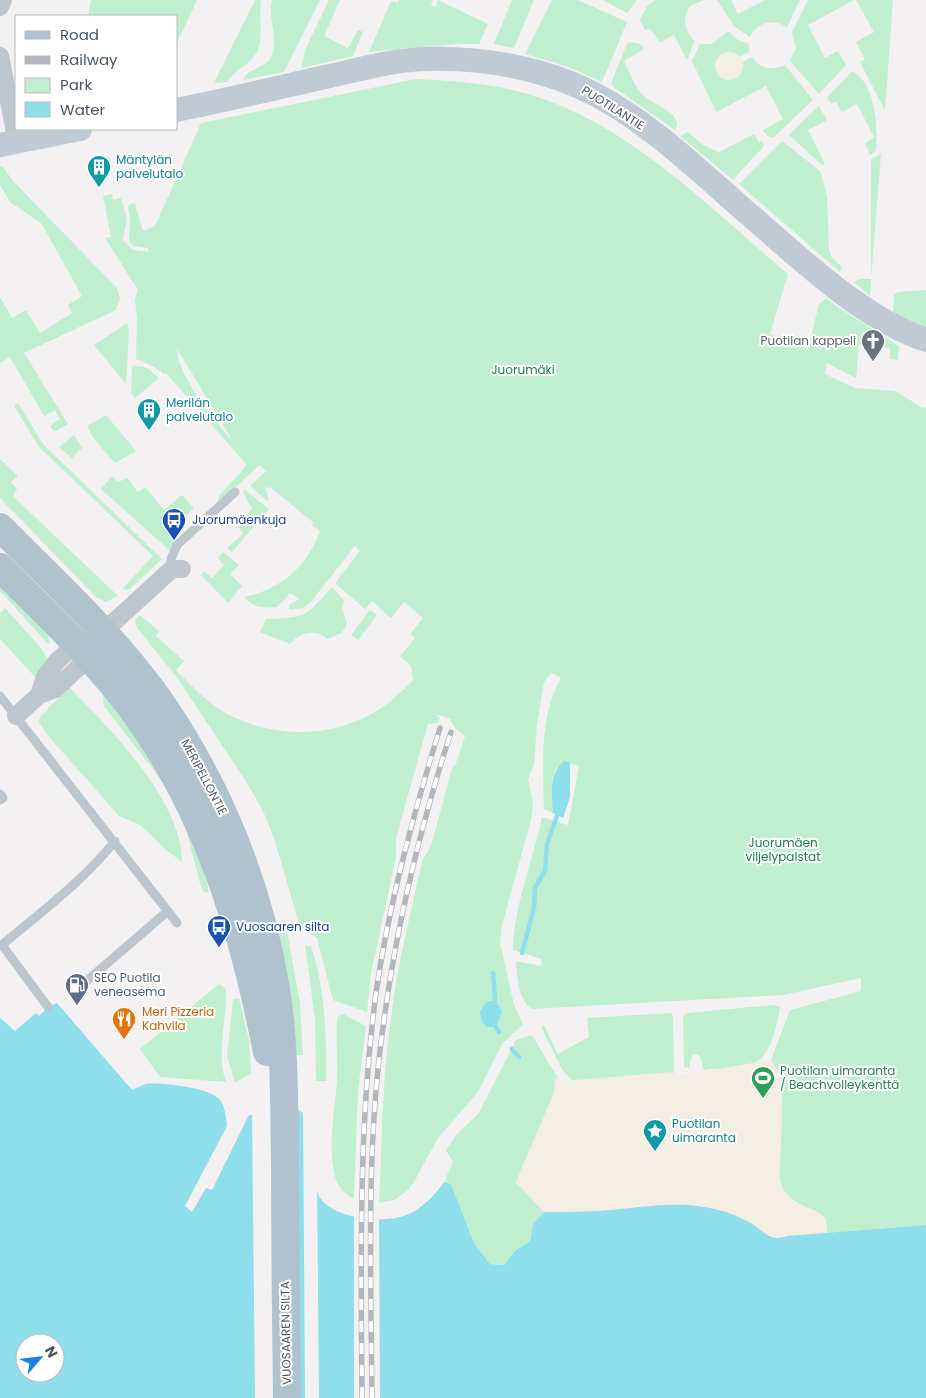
<svg xmlns="http://www.w3.org/2000/svg" width="926" height="1398" font-family="Poppins,sans-serif">
<style>
.green{fill:#c0efd0;fill-rule:evenodd}
.sand{fill:#f4ede2}
.water{fill:#8edeec;fill-rule:evenodd}
.pier{fill:#f3f1f1}
.lines{fill:none;stroke-linecap:round;stroke-linejoin:round}
.stream{stroke:#8edeec;stroke-width:4.5}
.lane{stroke:#bdc6cd;stroke-width:9}
.street{stroke:#bdc6cd;stroke-width:18}
.secondary{stroke:#bfcad4;stroke-width:24}
.primary{stroke:#b1c2cf;stroke-width:28}
.rail-casing{stroke:#b3b6bb;stroke-width:5.5}
.rail{stroke:#fff;stroke-width:4;stroke-dasharray:11;stroke-linecap:butt}
.labels{text-anchor:middle;stroke-width:4;stroke-linejoin:round;paint-order:stroke}
.street-label{font-size:12px;fill:#49555e;stroke:#fff}
.culture-label{font-size:12px;fill:#0d838f;stroke:#fff;text-anchor:start}
.worship-label{font-size:12px;fill:#5b616d;stroke:#fff;text-anchor:end}
.park-label{font-size:12px;fill:#188046;stroke:#fff}
.transit-label{font-size:12px;fill:#164399;stroke:#fff;text-anchor:start}
.service-label{font-size:12px;fill:#4e5e75;stroke:#fff;text-anchor:start}
.food-label{font-size:12px;fill:#c56008;stroke:#fff;text-anchor:start}
.leisure-label{font-size:12px;fill:#27864d;stroke:#fff;text-anchor:start}
</style>
<rect width="100%" height="100%" fill="#f3f1f1"/>
<path class="green" d="M91,0H197L176,45V16H88Z
M255,0H261C258,16 265,41 255,55C248,66 234,70 227,82L214,83Z
M272,0H320L284,72L243,80C248,68 263,69 270,59C280,42 267,18 272,0Z
M329,0H340L324,36L348,48L358,30L363,32L353,56L301,68L305,50Z
M399,0H433L431,5L435,7L438,0L488,24L479,44H457L369,52L391,1L398,3Z
M512,0H534L514,48L494,44Z
M552,0H578L627,22L602,82L569,67L525,54Z
M603,0H637L627,13Z
M655,0H704L690,6C682,19 684,31 695,41L687,60L674,35L660,42L650,29L645,30L640,20L647,6Z
M717,0H731L738,14L765,0H800L787,27C773,18 757,22 750,37L734,26Z
M808,0H854L808,25L825,58L838,51L846,65L819,94L790,61L796,48L792,32Z
M856,0H893L885,111L860,62L865,59L856,42L874,32Z
M728,31L738,40L749,44V52L739,57L738,55L717,59L715,68L743,67L742,62L752,57C760,69 771,71 785,65L813,100L773,138L767,136L763,130L783,119L766,86L716,112L692,61L700,44H712Z
M630,42L640,44L644,49L624,61C629,72 634,84 641,93C649,104 686,113 675,130L612,86V81L627,44Z
M852,71C876,83 878,128 876,151L870,155L865,143L874,137L857,104L842,112L836,102L831,104L827,98Z
M416,79C454,81 491,83 528,94C627,122 711,209 788,274L770,334L808,349L819,304L826,298L838,307L899,346L898,360L890,359V348L859,345L856,378L827,363L825,374L855,388L895,391L923,408L926,407V1225L827,1233L826,1219C814,1208 795,1206 785,1192C769,1168 789,1105 779,1073C777,1069 773,1064 771,1060L790,1010L861,991V978L783,995L532,1009C518,1000 517,976 516,961L541,966L542,959L513,950C514,904 533,862 542,817L568,825L579,766L570,763L556,768L552,781L553,813L544,809C543,766 539,716 561,678L551,673L544,682L537,725L534,764L528,779L533,802L531,820L502,925L500,943L514,1005L523,1024L502,1044L478,1092L438,1138L414,1182L407,1191L394,1200L379,1203C382,1142 382,1079 391,1018C397,965 411,913 422,861L431,846L452,768L455,766L465,736L456,729L450,720L451,719L436,714L440,718L437,723L428,724L396,838V857L371,973L367,1012L333,1000L317,938L300,927L274,838L263,811L247,783L176,676L137,628L135,620L140,615L159,631L156,636L184,661L176,670C188,682 199,694 212,704C261,740 334,742 384,706C395,699 403,689 413,681L411,666L400,656L415,638L410,634L423,618L404,602L391,618L372,601L365,609L335,583L360,551L355,546L310,603L303,608L289,610V605L299,599L290,593L277,607C265,608 252,608 245,597C281,589 307,567 320,531L312,525L314,523L270,487L265,489L269,499L267,501L250,486L266,471L259,465L218,504L219,496L247,465L166,373L164,374L154,367L136,359L137,318L135,300L138,290L105,238L111,237L103,196L112,194L113,200L121,198L127,219L123,240L133,250L149,252L148,248L133,246L129,241L130,220L128,207L132,203L135,204L143,231L155,226L201,123ZM177,349L231,438H230C213,418 178,376 177,349Z
M819,106L827,120L808,130L825,164L822,165L789,135Z
M688,132L703,145L719,152L754,134L759,142L762,140L764,146L733,180L680,136Z
M782,141L820,171L827,196L829,249L831,256L842,267L840,272L739,184Z
M881,154L871,279L870,296L854,282L860,279H871V159Z
M2,166L14,182L117,288L120,299L116,310L24,353L68,424L54,432L50,426L60,419L55,410L44,416L10,357L0,363V297L12,318L26,310L40,333L72,313L68,305L82,296L41,223L11,203L7,197L0,185V167Z
M926,290V328L893,314L894,295L897,292Z
M127,323L129,329L126,384L94,345Z
M134,365L147,368L159,378L135,398L131,393L132,367Z
M18,403L43,444L162,559L130,589L126,590L123,588L153,556L39,447L14,406Z
M106,415L136,451L115,463L94,439L87,426Z
M74,435L82,448L72,458L59,447Z
M0,459L18,476L11,482L17,489L13,496L118,596L106,602L96,597L0,498Z
M112,476L118,482L127,478L138,492L145,487L164,510L182,495L194,508L185,516L174,517L178,541L169,550L101,489Z
M245,490L269,509L232,552L227,548L243,534L238,525L252,509L243,492Z
M223,552L239,565L230,574L242,586L228,603L201,575L204,571L212,578L224,565L218,558Z
M0,584L47,631L50,644H48L0,591Z
M332,587L344,600L342,608L347,624L342,633L327,639C316,628 299,633 290,644L260,632L266,619C308,617 304,618 332,587Z
M5,608L42,649L47,660L36,678L0,639V613Z
M370,610L377,615L358,640L351,635Z
M69,687C109,727 183,802 182,862L164,848L140,825L119,816L44,731L39,722L40,717Z
M106,692L135,727L200,852L209,892L204,893L200,883L184,822L166,786L104,706L103,698Z
M285,920L300,1003L303,1055H293L278,922Z
M305,945L311,947C325,986 327,1040 326,1081H316L315,1019Z
M219,984L225,988L226,996C226,1025 216,1054 226,1082L160,1077L140,1049Z
M239,998L249,1040L251,1073L235,1083L227,1056L233,999Z
M773,1005L780,1007C777,1024 772,1055 754,1063C742,1068 717,1068 704,1070L700,1056L696,1054L692,1055L689,1068L684,1067L683,1016L687,1013Z
M671,1013L673,1016L674,1073L572,1081L563,1071L541,1027L544,1025L558,1054L589,1037L587,1018Z
M343,1014L366,1026L358,1091L354,1199C343,1193 336,1185 334,1172C328,1143 335,1110 337,1080C338,1061 336,1042 337,1022L338,1016Z
M532,1035L559,1080L555,1079L554,1093L516,1182L544,1212L533,1224L530,1241L515,1251L504,1265L490,1264L474,1243L451,1184L444,1182L453,1162L446,1150L457,1134L479,1113L516,1040Z"/>
<path class="sand" d="M715 66a14 14 0 1 1 28 0a14 14 0 1 1-28 0Z
M771,1060L779,1074L782,1122L779,1181L786,1194L798,1204L818,1212L826,1219L827,1233C797,1236 776,1246 753,1224L644,1205L599,1211L544,1212L516,1182L554,1093L555,1078L563,1081L672,1072L680,1075Z"/>
<path class="water" d="M564,761L570,763V797L563,818L553,813C552,794 548,775 564,761Z
M495,1000L502,1011L496,1027H487L482,1022L480,1012L486,1002Z
M57,1003L132,1090C137,1088 142,1085 146,1084C160,1082 212,1088 220,1100C225,1107 226,1117 227,1126L185,1206L192,1212L206,1188L212,1190L249,1115L297,1109L303,1113C307,1135 310,1177 319,1196C332,1220 389,1225 411,1213C424,1206 436,1194 444,1182L451,1184L474,1243L490,1264L504,1265L515,1251L530,1241L533,1224L544,1212C562,1212 580,1212 597,1211C645,1208 677,1198 726,1212C734,1215 746,1220 754,1225C765,1233 771,1242 787,1236L926,1225V1398H0V1018L15,1031L36,1013L39,1016L48,1007ZM25,1343H55V1373H25Z"/>
<path class="pier" d="M294,1107L296,1398H255L252,1112Z
M303,1110L312,1120L317,1180L319,1398H305Z
M354,1215H379L380,1398H354Z"/>
<g class="lines">
<path class="stream" d="M522,953L534,908L535,888L545,871L547,844L557,816
M493,973L495,1000
M496,1027L499,1032
M512,1049L519,1057"/>
<path class="lane" d="M172,569L171,559L177,545L235,492
M0,696L177,923
M0,794L3,798L0,800
M82,985L168,911
M48,1007L2,945C41,912 83,881 115,841"/>
<path class="street" d="M0,7L3,0
M0,56L17,142
M39,695L45,677L57,661L76,644L103,632L172,569H182
M16,716L39,695L55,689L63,682L89,657L93,650"/>
<path class="secondary" d="M176,110C226,100 276,88 325,77C358,70 392,60 425,59C483,57 546,68 598,96C652,125 698,170 744,210C798,256 859,317 926,340
M0,145L80,129"/>
<path class="primary" d="M0,527C54,582 112,634 157,697C218,784 259,884 276,989C285,1046 284,1104 285,1162C285,1241 286,1319 287,1398
M0,567C45,613 93,657 132,709C207,810 243,929 267,1052"/>
<g class="rail-casing">
<path id="rail" d="M362,1398C361,1261 358,1122 377,986C390,899 414,812 440,728
M372,1398C371,1277 366,1154 382,1035C395,931 419,831 451,732"/>
</g>
<use href="#rail" class="rail"/>
</g>
<defs>
<g id="building-pin" transform="scale(1.25)"><path d="M0 17L-7.5 6A9.5 9.5 0 1 1 7.5 6Z" fill="#0f9aa8" stroke="#fff"/><path d="M-4-6H4V6H1V3H-1V6H-4ZM-2.5-4.3h1.7v1.8h-1.7ZM.8-4.3h1.7v1.8H.8ZM-2.5-1h1.7V.8h-1.7ZM.8-1h1.7V.8H.8Z" fill="#fff"/></g>
<g id="church-pin" transform="scale(1.25)"><path d="M0 17L-7.5 6A9.5 9.5 0 1 1 7.5 6Z" fill="#6b7280" stroke="#fff"/><path d="M-1.2-6h2.4v3.5h3.3v2.4h-3.3V6h-2.4V-.1h-3.3v-2.4h3.3Z" fill="#fff"/></g>
<g id="bus-pin" transform="scale(1.25)"><path d="M0 17L-7.5 6A9.5 9.5 0 1 1 7.5 6Z" fill="#1a4fb4" stroke="#fff"/><path d="M-5-6H5V4H4V6H2V4H-2V6H-4V4H-5ZM-3.5-4V0h7V-4ZM-3.5 1.2v1.5H-2V1.2ZM2 1.2v1.5H3.5V1.2Z" fill="#fff"/></g>
<g id="fuel-pin" transform="scale(1.25)"><path d="M0 17L-7.5 6A9.5 9.5 0 1 1 7.5 6Z" fill="#5c6f8a" stroke="#fff"/><path d="M-5.5-6h7V0h2V4h1.3V-2.5L3-4.5l.8-.8L6-3V5H2.5V1h-1V6h-7ZM-4.2-4.7v3.2H.2V-4.7Z" fill="#fff"/></g>
<g id="restaurant-pin" transform="scale(1.25)"><path d="M0 17L-7.5 6A9.5 9.5 0 1 1 7.5 6Z" fill="#e8710a" stroke="#fff"/><path d="M-5-6h1v4h1v-4h1v4h1v-4h1v5L-1.5 .5V6h-2V.5L-5-1ZM5-6V6H3V1.5H1.5Q1.5-4 5-6Z" fill="#fff"/></g>
<g id="stadium-pin" transform="scale(1.25)"><path d="M0 17L-7.5 6A9.5 9.5 0 1 1 7.5 6Z" fill="#2e9e5b" stroke="#fff"/><path d="M0-5a6.5 5 0 1 0 0 10a6.5 5 0 1 0 0-10ZM-3.5-1.8h7v3.6h-7Z" fill="#fff"/></g>
<g id="sight-pin" transform="scale(1.25)"><path d="M0 17L-7.5 6A9.5 9.5 0 1 1 7.5 6Z" fill="#0f9aa8" stroke="#fff"/><path d="M0-6L1.8-2.2L6-1.7L2.9 1.2L3.7 5.4L0 3.3L-3.7 5.4L-2.9 1.2L-6-1.7L-1.8-2.2Z" fill="#fff"/></g>
</defs>
<g fill-rule="evenodd">
<use href="#building-pin" x="99" y="167"/>
<use href="#church-pin" x="873" y="341"/>
<use href="#building-pin" x="149" y="410"/>
<use href="#bus-pin" x="174" y="520"/>
<use href="#bus-pin" x="219" y="927"/>
<use href="#fuel-pin" x="77" y="985"/>
<use href="#restaurant-pin" x="124" y="1019"/>
<use href="#stadium-pin" x="763" y="1078"/>
<use href="#sight-pin" x="655" y="1131"/>
</g>
<g class="labels">
<g class="street-label">
<text transform="translate(613 108) rotate(32)" y="4">PUOTILANTIE</text>
<text transform="translate(204 777) rotate(62)" y="4">MERIPELLONTIE</text>
<text transform="translate(286 1333) rotate(-91)" y="4">VUOSAAREN SILTA</text>
</g>
<g class="culture-label">
<text x="116" y="164">Mäntylän<tspan x="116" dy="14">palvelutalo</tspan></text>
<text x="166" y="407">Merilän<tspan x="166" dy="14">palvelutalo</tspan></text>
<text x="672" y="1128">Puotilan<tspan x="672" dy="14">uimaranta</tspan></text>
</g>
<g class="worship-label">
<text x="856" y="345">Puotilan kappeli</text>
</g>
<g class="park-label">
<text x="523" y="374">Juorumäki</text>
<text x="783" y="847">Juorumäen<tspan x="783" dy="14">viljelypalstat</tspan></text>
</g>
<g class="transit-label">
<text x="192" y="524">Juorumäenkuja</text>
<text x="236" y="931">Vuosaaren silta</text>
</g>
<g class="service-label">
<text x="94" y="982">SEO Puotila<tspan x="94" dy="14">veneasema</tspan></text>
</g>
<g class="food-label">
<text x="142" y="1016">Meri Pizzeria<tspan x="142" dy="14">Kahvila</tspan></text>
</g>
<g class="leisure-label">
<text x="780" y="1075">Puotilan uimaranta<tspan x="780" dy="14">/ Beachvolleykenttä</tspan></text>
</g>
</g>
<rect x="15" y="15" width="162" height="115" fill="#ffffff" stroke="#b6bbbf"/>
<rect x="25" y="31" width="25" height="8" fill="#b1c2cf" stroke="#b6bbbf"/>
<text x="60" y="40" font-size="15" fill="#49555e">Road</text>
<rect x="25" y="56" width="25" height="8" fill="#b3b6bb" stroke="#b6bbbf"/>
<text x="60" y="65" font-size="15" fill="#49555e">Railway</text>
<rect x="25" y="78" width="25" height="15" fill="#c0efd0" stroke="#b6bbbf"/>
<text x="60" y="90" font-size="15" fill="#49555e">Park</text>
<rect x="25" y="102" width="25" height="15" fill="#8edeec" stroke="#b6bbbf"/>
<text x="60" y="115" font-size="15" fill="#49555e">Water</text>
<g transform="translate(40 1358) rotate(62)"><circle r="24" fill="#ffffff" stroke="#b6bbbf"/>
<path d="M0-4L9 19L0 12L-9 19Z" fill="#1b7ee3"/>
<text y="-8" font-size="14" font-weight="bold" text-anchor="middle" fill="#49555e">N</text>
</g>
</svg>
